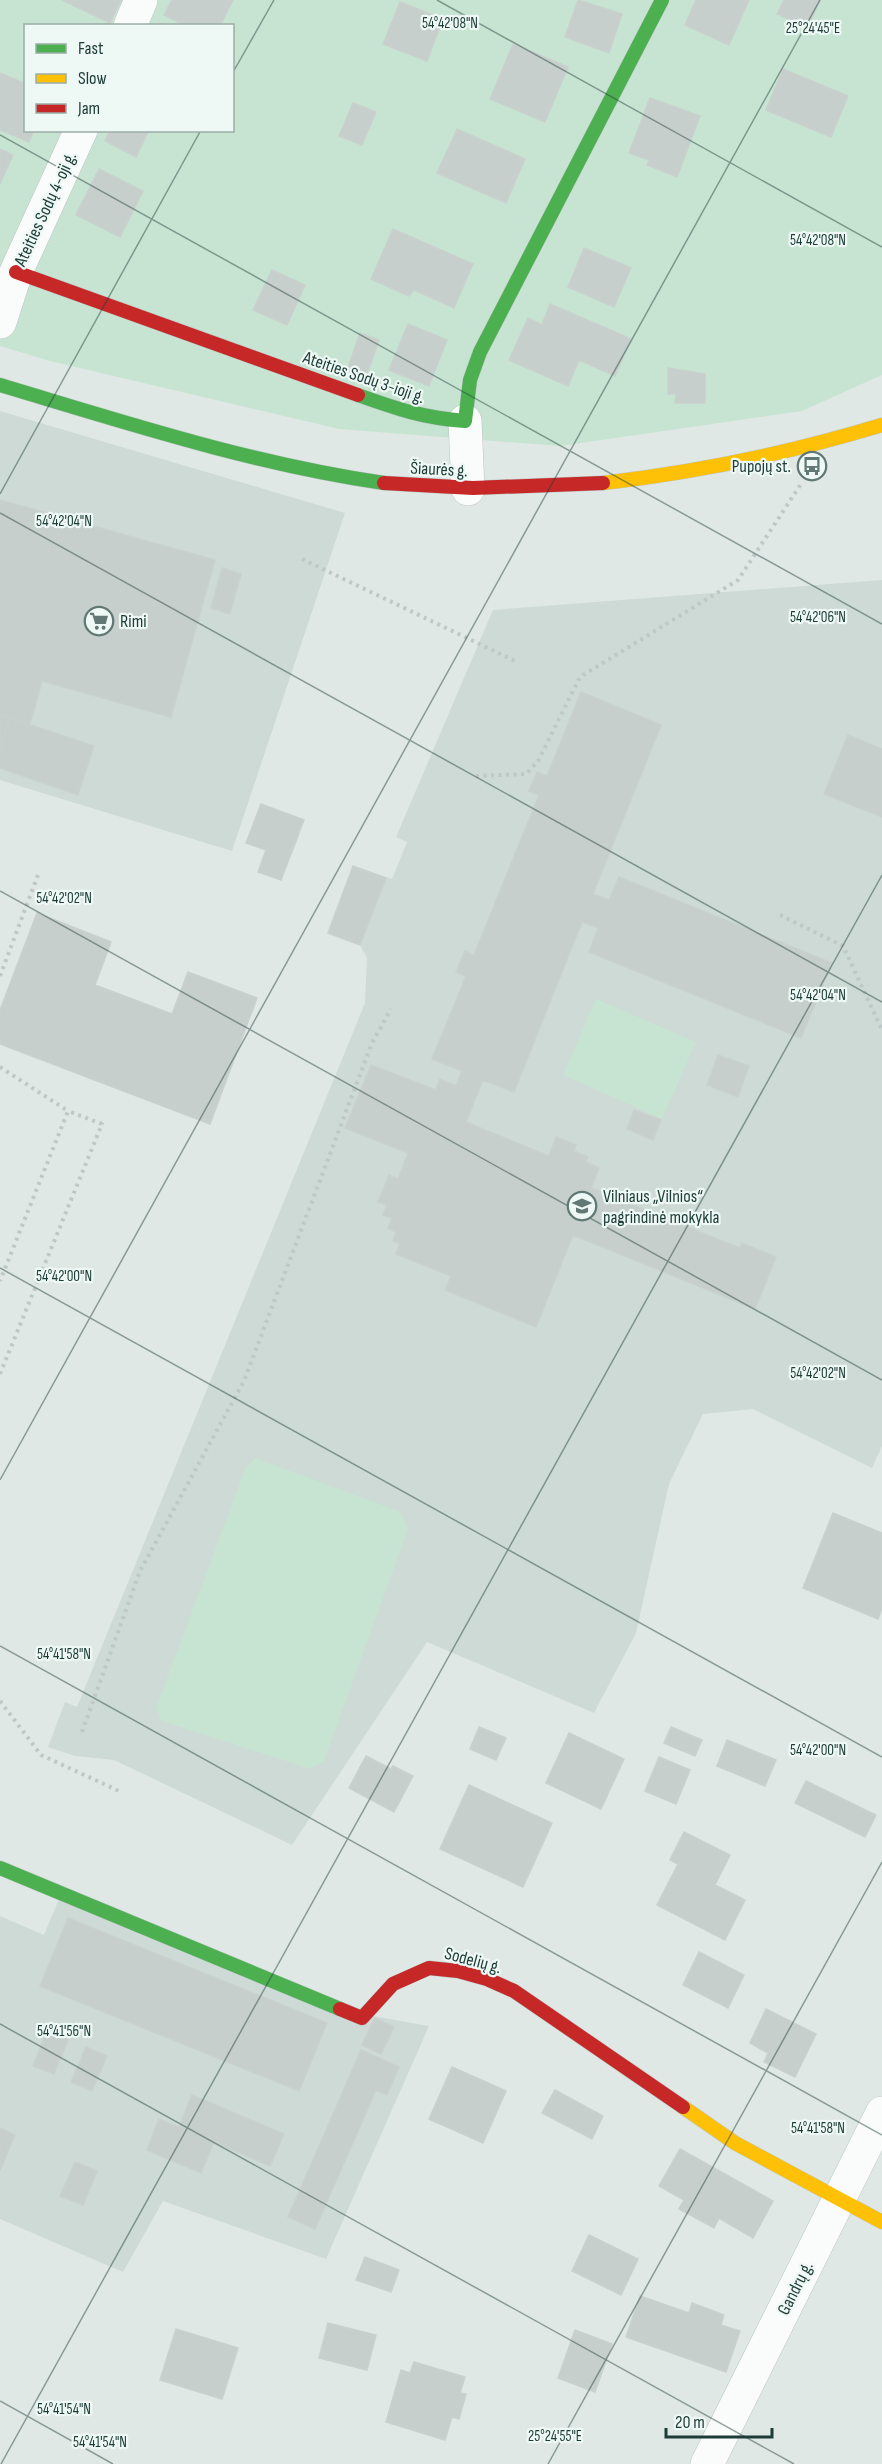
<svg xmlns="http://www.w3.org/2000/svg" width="882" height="2464" font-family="'Sofia Sans Condensed',sans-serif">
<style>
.built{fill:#cddad5}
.green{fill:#c7e4d2;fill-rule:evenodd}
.building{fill:#c7cfcc;stroke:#c9d1ce;stroke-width:1.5}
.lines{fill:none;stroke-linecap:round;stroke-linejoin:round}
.street-casing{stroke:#bdc5c2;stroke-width:34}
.fast-casing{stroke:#bcc6c3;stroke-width:15}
.slow-casing{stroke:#bcc6c3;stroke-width:15}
.jam-casing{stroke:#bcc6c3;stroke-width:15}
.path{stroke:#bec8c6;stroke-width:4;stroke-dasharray:3 4.5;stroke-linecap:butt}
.street{stroke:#fafcfb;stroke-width:33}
.fast{stroke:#4caf50;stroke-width:14}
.slow{stroke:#ffc107;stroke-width:14}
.jam{stroke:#c62828;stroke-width:14}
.ticks{fill:none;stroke:#1d3c37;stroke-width:1.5;stroke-opacity:0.45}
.labels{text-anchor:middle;stroke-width:4.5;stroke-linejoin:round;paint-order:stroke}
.street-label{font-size:18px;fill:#1d3c37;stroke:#eef8f4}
.poi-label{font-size:18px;fill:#1d3c37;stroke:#eef8f4;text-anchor:start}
.ticks-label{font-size:15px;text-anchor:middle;fill:#1d3c37;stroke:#eef8f4;stroke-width:4.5;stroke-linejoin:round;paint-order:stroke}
</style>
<rect width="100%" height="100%" fill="#e0e8e5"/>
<path class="built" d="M0,411L345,513L232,851L0,780Z
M882,580V1446L872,1468L753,1409L703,1414L669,1484L636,1633L594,1713L427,1642L292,1845L114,1760L75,1756L48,1747L65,1702L77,1707L365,1003L367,958L360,945L328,933L353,866L392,879L407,842L396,837L493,610Z
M59,1899L316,2006L429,2026L326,2259L163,2201L123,2272L0,2219V1916L44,1935Z"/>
<path class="green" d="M0,0H882V375L802,411L560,446L339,429L50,361L0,346ZM26,26H232V130H26Z
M596,999L696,1042L662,1119L563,1075Z
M255,1458L401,1512L408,1529L324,1761L310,1769L162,1721L156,1708L245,1469Z"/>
<path class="building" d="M62,0H121L110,23Z
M172,0H233L220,26H186L164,15Z
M578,0L622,14L609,53L565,37Z
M696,0H749L729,45L685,25Z
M784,0H820L808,27L777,14Z
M400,2L443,19L427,61L383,44Z
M513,44L568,67L545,122L490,99Z
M783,69L848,96L831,137L766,110Z
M0,73L26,84V130H34L29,142L0,130Z
M650,98L700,116L677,177L647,165L649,160L629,153Z
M353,103L376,112L362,145L339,136Z
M457,129L525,159L506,203L437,173Z
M110,130H149L136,157L105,141Z
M0,149L13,155L0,184Z
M99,169L143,191L120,237L76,215Z
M393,229L473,264L454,308L414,290L409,296L371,279Z
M584,248L631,268L614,307L568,287Z
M272,270L305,285L287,325L253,310Z
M550,304L631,339L615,376L579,360L568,386L509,360L528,318L542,325Z
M408,324L447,340L429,386L389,370Z
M360,333L379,340L366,377L347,370Z
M668,368L705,374V403H675L676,394H668Z
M0,500L215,560L171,717L42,681L30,724L0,715Z
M222,568L241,574L230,614L211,608Z
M581,692L661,725L593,894L609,900L619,877L832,963L801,1038L589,952L598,928L582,922L514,1092L483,1080L466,1122L549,1156L556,1137L576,1145L574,1151L588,1157L586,1162L599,1168L591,1188L740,1248L742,1243L776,1257L755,1309L573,1235L536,1327L445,1290L451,1276L396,1254L400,1244L393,1241L396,1232L388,1228L392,1218L383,1215L387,1205L378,1202L389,1175L398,1179L408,1153L345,1128L371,1065L436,1090L440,1079L456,1086L462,1071L432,1059L466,976L456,972L465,951L474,955L539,795L529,791L537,772L547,776Z
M0,715L10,718L0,749Z
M10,718L94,746L78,795L0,768V749Z
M848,735L882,749V817L824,794Z
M261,804L304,820L281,880L258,872L266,850L246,843Z
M353,866L386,878L360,945L328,933Z
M37,913L111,942L95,985L172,1014L188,972L257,998L210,1124L0,1044V1010Z
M718,1055L749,1066L738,1097L707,1085Z
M634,1110L661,1120L653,1140L627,1129Z
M833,1513L882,1533V1608L878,1619L803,1588Z
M479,1727L506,1738L496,1760L470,1749Z
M671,1727L702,1740L695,1756L664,1743Z
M569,1733L624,1759L601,1809L546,1783Z
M727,1740L776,1760L765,1786L717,1766Z
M366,1756L391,1769L393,1766L413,1776L394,1812L349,1788Z
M659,1757L690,1770L676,1804L645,1791Z
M806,1781L876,1815L865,1837L795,1803Z
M469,1785L552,1823L523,1887L440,1849Z
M684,1832L730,1855L715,1885L745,1900L725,1940L657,1905L678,1864L670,1860Z
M68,1918L327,2023L299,2091L40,1986Z
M699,1952L744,1975L728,2008L683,1985Z
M766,2009L816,2034L795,2077L764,2062L768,2053L750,2043Z
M375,2018L394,2027L381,2054L362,2045Z
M47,2031L68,2040L54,2074L33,2066Z
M86,2047L107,2056L92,2091L71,2082Z
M361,2050L399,2067L387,2095L376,2090L315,2229L288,2217Z
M452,2067L506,2091L483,2143L429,2119Z
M555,2090L603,2116L592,2139L542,2113Z
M192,2095L284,2134L270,2166L214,2142L201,2173L147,2150L159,2119L179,2127Z
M0,2128L15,2135L0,2170Z
M680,2149L773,2201L753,2238L719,2218L714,2228L679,2209L684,2200L659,2186Z
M75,2162L97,2171L83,2205L60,2196Z
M589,2235L638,2259L621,2295L572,2271Z
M365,2257L399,2270L391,2292L356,2280Z
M640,2296L689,2313L692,2303L724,2315L721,2325L740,2331L726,2372L626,2337Z
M328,2323L376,2335L367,2370L319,2358Z
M176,2329L238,2348L222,2399L160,2380Z
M575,2330L612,2344L595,2392L558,2378Z
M414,2362L465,2377L460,2393L466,2394L459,2419L452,2417L445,2440L386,2422L401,2370L410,2373Z"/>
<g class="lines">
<g class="street-casing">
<path id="street" d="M130,26L141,0
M0,322L16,272L81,130
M465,421L468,489
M707,2464L882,2113"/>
</g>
<g class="fast-casing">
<path id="fast" d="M0,385C127,423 253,464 384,483
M358,395C397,409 424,418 465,421L470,380L480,352L662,0
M0,1868L340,2009"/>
</g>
<g class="slow-casing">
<path id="slow" d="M603,483C698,472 790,453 882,425
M683,2107L735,2143L882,2222"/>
</g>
<g class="jam-casing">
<path id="jam" d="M16,272L358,395
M384,483L473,488L603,483
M340,2009L362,2018L393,1984L429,1968L458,1971L487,1979L514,1991L683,2107"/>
</g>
<path class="path" d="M302,559L517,662
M476,776L526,774L538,761L580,677L738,580L801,484
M780,915L843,946L882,1030
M0,976L38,875
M0,1067L68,1111L0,1281
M0,1374L102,1124L68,1111
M0,1701L41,1755L119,1791
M82,1732L140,1571L244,1381L372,1043L391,1009"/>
<use href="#street" class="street"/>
<use href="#fast" class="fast"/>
<use href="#slow" class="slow"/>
<use href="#jam" class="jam"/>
</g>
<path class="ticks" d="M437,0L882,247M232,74L274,0M0,135L882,624M0,494L201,130M0,513L882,1002M0,891L882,1380M0,1268L882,1757M0,1480L820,0M0,1646L882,2135M0,2024L794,2464M0,2401L113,2464M1,2464L882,875M548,2464L882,1862"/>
<defs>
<g id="bus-ring" transform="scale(1.5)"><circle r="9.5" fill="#eef8f4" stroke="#617874" stroke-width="1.5"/><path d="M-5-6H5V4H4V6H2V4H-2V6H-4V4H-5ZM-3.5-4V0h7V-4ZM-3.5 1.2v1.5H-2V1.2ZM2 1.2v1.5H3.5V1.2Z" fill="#617874"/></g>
<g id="supermarket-ring" transform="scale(1.5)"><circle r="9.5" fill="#eef8f4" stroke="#617874" stroke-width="1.5"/><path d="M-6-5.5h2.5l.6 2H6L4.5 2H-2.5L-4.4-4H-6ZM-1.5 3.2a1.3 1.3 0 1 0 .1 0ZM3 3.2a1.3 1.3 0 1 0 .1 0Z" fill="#617874"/></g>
<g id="school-ring" transform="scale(1.5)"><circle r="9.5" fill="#eef8f4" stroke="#617874" stroke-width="1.5"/><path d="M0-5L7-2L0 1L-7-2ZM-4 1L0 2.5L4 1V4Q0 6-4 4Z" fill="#617874"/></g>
</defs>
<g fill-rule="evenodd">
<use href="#bus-ring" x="812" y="466"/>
<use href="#supermarket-ring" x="99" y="621"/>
<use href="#school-ring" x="582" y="1206"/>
</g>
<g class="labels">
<g class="street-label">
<text transform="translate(45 209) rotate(-65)" y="6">Ateities Sodų 4-oji g.</text>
<text transform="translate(364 377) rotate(19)" y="6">Ateities Sodų 3-ioji g.</text>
<text transform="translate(439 469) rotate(3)" y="6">Šiaurės g.</text>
<text transform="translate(473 1960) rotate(15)" y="6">Sodelių g.</text>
<text transform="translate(795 2288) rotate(-63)" y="6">Gandrų g.</text>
</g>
<g class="poi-label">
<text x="791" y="472" text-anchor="end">Pupojų st.</text>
<text x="120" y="627">Rimi</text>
<text x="603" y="1202">Vilniaus „Vilnios“<tspan x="603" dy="21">pagrindinė mokykla</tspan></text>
</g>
</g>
<g class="ticks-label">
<text x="450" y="28">54°42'08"N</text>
<text x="813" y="33">25°24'45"E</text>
<text x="818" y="245">54°42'08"N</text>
<text x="64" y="526">54°42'04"N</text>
<text x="818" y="622">54°42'06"N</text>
<text x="64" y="903">54°42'02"N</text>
<text x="818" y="1000">54°42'04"N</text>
<text x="64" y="1281">54°42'00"N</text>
<text x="818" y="1378">54°42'02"N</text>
<text x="64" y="1659">54°41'58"N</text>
<text x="818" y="1755">54°42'00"N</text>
<text x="64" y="2036">54°41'56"N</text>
<text x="818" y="2133">54°41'58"N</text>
<text x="64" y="2414">54°41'54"N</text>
<text x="555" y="2441">25°24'55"E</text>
<text x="100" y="2447">54°41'54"N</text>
</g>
<rect x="24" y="24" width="210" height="108" fill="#eef8f4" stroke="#9aada8" stroke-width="1.5"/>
<rect x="36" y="44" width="30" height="9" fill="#4caf50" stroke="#9aada8" stroke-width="1.5"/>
<text x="78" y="54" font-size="18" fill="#1d3c37">Fast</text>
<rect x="36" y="74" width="30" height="9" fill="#ffc107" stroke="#9aada8" stroke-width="1.5"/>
<text x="78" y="84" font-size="18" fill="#1d3c37">Slow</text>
<rect x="36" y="104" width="30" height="9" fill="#c62828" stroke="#9aada8" stroke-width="1.5"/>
<text x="78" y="114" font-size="18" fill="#1d3c37">Jam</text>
<path d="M666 2428v9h106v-9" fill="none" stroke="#1d3c37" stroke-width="3"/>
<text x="675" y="2428" font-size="18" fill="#1d3c37" stroke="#eef8f4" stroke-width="4.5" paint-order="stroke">20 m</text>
</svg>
